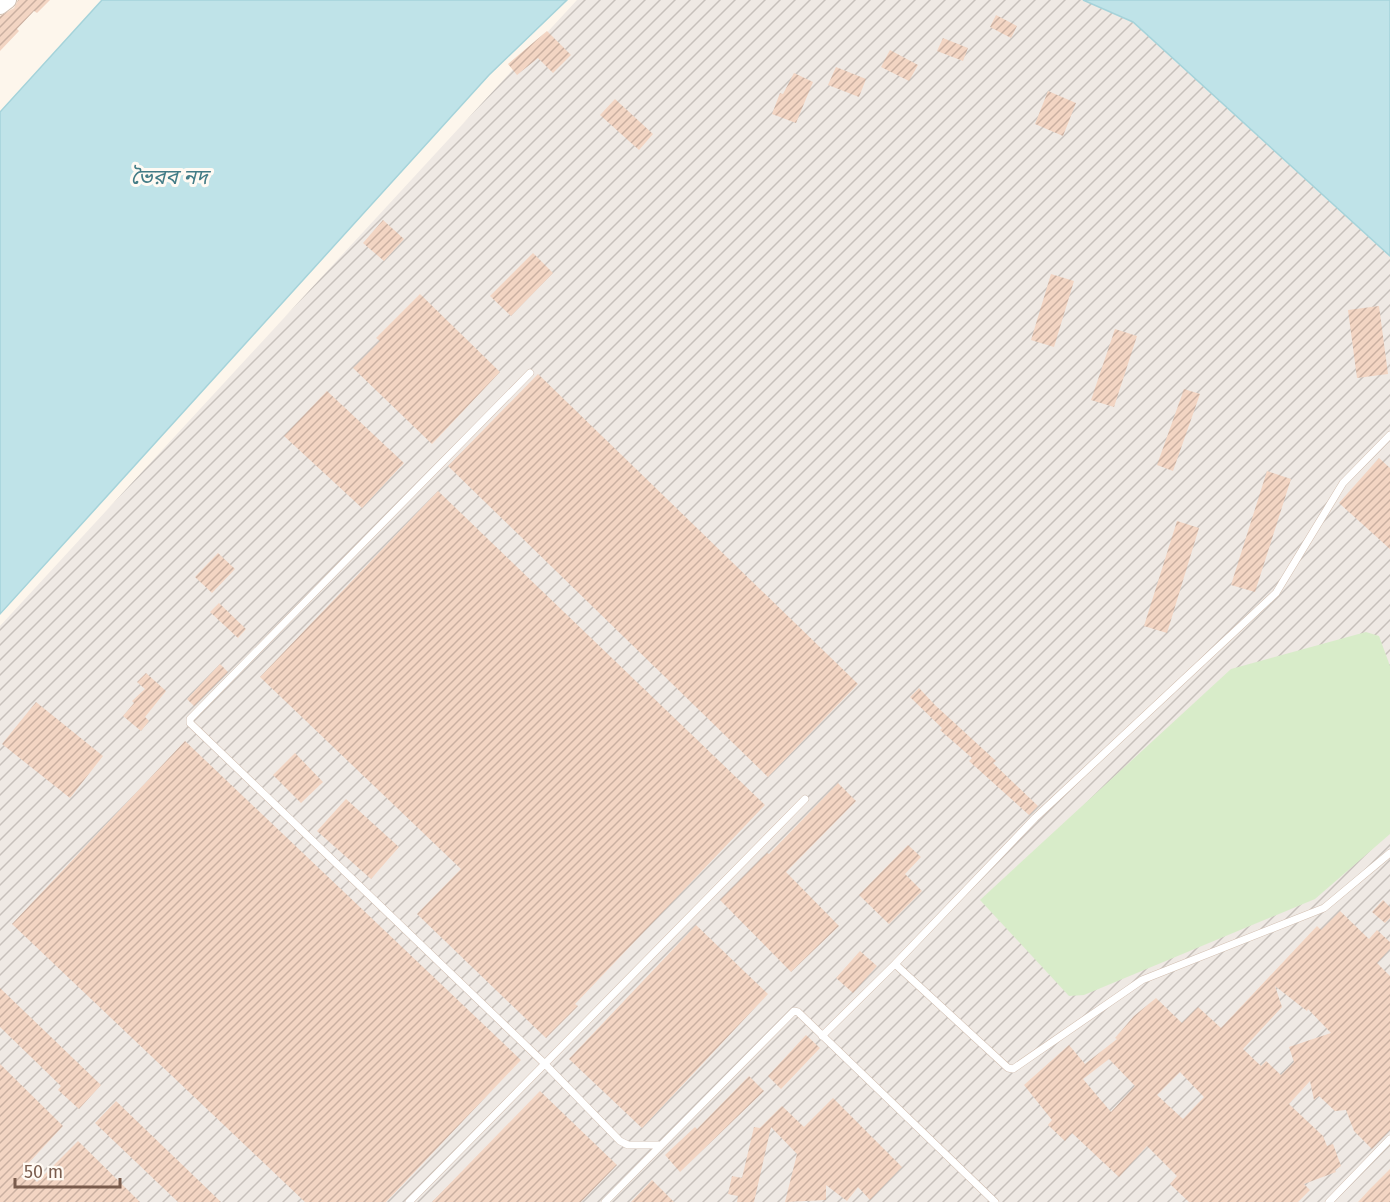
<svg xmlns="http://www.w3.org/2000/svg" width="1390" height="1202" font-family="'Fira Sans','Noto Sans Bengali',sans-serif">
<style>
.industrial{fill:url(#industrial-furrows)}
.pitch{fill:#d8ecc9}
.water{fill:#bfe3e8;stroke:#a5d3da;stroke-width:1.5}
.building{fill:url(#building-hatch);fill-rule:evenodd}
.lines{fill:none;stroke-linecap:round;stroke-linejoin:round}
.service-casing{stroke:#d1beb0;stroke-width:8}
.tertiary-casing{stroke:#d1beb0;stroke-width:18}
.service{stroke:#fff;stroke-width:7}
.tertiary{stroke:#fff;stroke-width:16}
.labels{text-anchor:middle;stroke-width:6;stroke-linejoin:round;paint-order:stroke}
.water-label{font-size:21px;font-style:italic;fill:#437c86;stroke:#fffaf3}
</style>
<defs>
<pattern id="industrial-furrows" width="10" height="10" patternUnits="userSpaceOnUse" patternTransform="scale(1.5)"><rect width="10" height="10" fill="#efe9e4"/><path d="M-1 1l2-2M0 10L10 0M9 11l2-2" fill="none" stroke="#c7c0bb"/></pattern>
<pattern id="building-hatch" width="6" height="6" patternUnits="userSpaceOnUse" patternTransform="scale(1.5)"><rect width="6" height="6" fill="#f3d5c3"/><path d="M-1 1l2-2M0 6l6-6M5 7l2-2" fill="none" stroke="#cab0a1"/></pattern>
</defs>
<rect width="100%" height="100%" fill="#fdf6ec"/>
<path class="industrial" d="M577,0H1083L1133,22L1390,256V1202H0V626Z"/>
<path class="pitch" d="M1366,632L1379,636L1390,666V834L1315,899L1084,995L1069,996L980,900L1231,669Z"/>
<path class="water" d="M102,0H567L489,75L0,614V112Z
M1083,0H1390V256L1133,22Z"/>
<path class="building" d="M18,0H50L37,13L34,11L17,29L19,31L0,51V16L14,8Z
M996,15L1017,26L1011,38L990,27Z
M547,31L571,55L553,73L538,58L517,75L508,64Z
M943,38L968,48L963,61L937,51Z
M890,50L918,65L909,81L881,67Z
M836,67L866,79L859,97L828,85Z
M794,73L813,82L796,123L772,114L780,93L783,94Z
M1048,91L1076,103L1063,136L1035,124Z
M615,99L653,134L639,150L600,115Z
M383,220L404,239L384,261L363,243Z
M533,253L553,273L511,316L490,296Z
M1051,274L1074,281L1054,347L1031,340Z
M420,294L500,372L432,444L353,368L380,341L376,338Z
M1379,306L1388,374L1357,378L1348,310Z
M1115,329L1137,336L1114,407L1091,400Z
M538,374L858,684L768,777L448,466Z
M1184,389L1200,394L1173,471L1157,465Z
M327,391L404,463L362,508L284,436Z
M1379,458L1390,468V549L1339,503Z
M1267,471L1291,479L1255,592L1231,585Z
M438,491L765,805L575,1004L578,1006L546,1038L417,914L461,869L260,677Z
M1177,521L1199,528L1167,633L1144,626Z
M218,553L235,569L212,593L195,577Z
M219,603L246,629L238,638L210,612Z
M220,664L228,672L194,706L187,699Z
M146,673L166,691L145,717L149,721L141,731L123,716L134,703L132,701L145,689L137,682Z
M919,688L935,705L996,761L993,763L1038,806L1029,815L969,761L972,758L940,730L942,728L910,697Z
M36,702L103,756L70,798L2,744Z
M185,741L521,1060L386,1202H305L12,924Z
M295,753L323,782L301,803L273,775Z
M838,783L856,801L786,872L839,926L791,972L720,900L767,853L769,854Z
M346,799L399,847L371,879L317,831Z
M908,845L921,857L905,874L922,891L889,924L859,895Z
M1383,900L1390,907V918L1385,923L1372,912Z
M1340,911L1369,939L1377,930L1390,942V949L1377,963L1390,976V1130L1372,1149L1354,1131L1346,1110L1335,1111L1319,1096L1314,1100L1310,1081L1289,1104L1323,1136L1327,1146L1333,1144L1341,1166L1335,1170L1336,1172L1304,1184L1310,1190L1298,1202H1189L1170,1184L1177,1176L1147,1146L1119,1177L1072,1133L1065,1141L1048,1125L1052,1120L1024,1085L1069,1045L1085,1064L1117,1039L1115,1038L1134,1016L1156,998L1182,1023L1198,1007L1221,1028L1317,926L1321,930ZM1275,986L1307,1011L1308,1009L1331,1033L1289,1047L1294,1062L1281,1075L1266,1061L1261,1066L1243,1049L1282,1007ZM1109,1059L1135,1086L1111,1112L1083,1079ZM1180,1072L1204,1097L1183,1119L1157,1095Z
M696,925L768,994L642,1128L569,1059Z
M860,951L877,966L853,993L836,978Z
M0,988L101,1085L79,1109L58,1090L61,1086L0,1027Z
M806,1035L820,1048L781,1089L768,1076Z
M0,1064L63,1126L23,1169L37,1182L78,1141L140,1202H0Z
M749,1076L764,1091L680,1172L665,1155L695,1127L697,1129Z
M540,1091L617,1165L581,1202H432Z
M833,1098L902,1167L870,1200L858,1187L847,1201L826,1185V1200L785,1202L797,1154L771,1127L754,1202H737L738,1196L728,1194L732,1176L742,1178L754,1127L760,1128L782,1106L804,1127Z
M116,1101L221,1202H178L95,1123Z
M1390,1169V1202H1358L1369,1190Z
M652,1180L674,1202H631Z"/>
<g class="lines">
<g class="service-casing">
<path id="service" d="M530,373L190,719V723L544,1063L620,1141L628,1145H660
M895,964L1035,818L1276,593L1343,483L1390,435
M822,1036L895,964L1008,1068L1013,1069L1142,980L1324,908L1390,853
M409,1202L805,799
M605,1202L794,1011L798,1012L995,1202
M1329,1202L1390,1139"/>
</g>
<g class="tertiary-casing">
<path id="tertiary" d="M0,6L8,0"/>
</g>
<use href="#service" class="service"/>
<use href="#tertiary" class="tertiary"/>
</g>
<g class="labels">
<g class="water-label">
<text x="169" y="184">ভৈরব নদ</text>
</g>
</g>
<path d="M15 1178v9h105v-9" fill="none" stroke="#7a5c4d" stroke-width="3"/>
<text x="24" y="1178" font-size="18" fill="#7a5c4d" stroke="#fffaf3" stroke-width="4.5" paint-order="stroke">50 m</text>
</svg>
